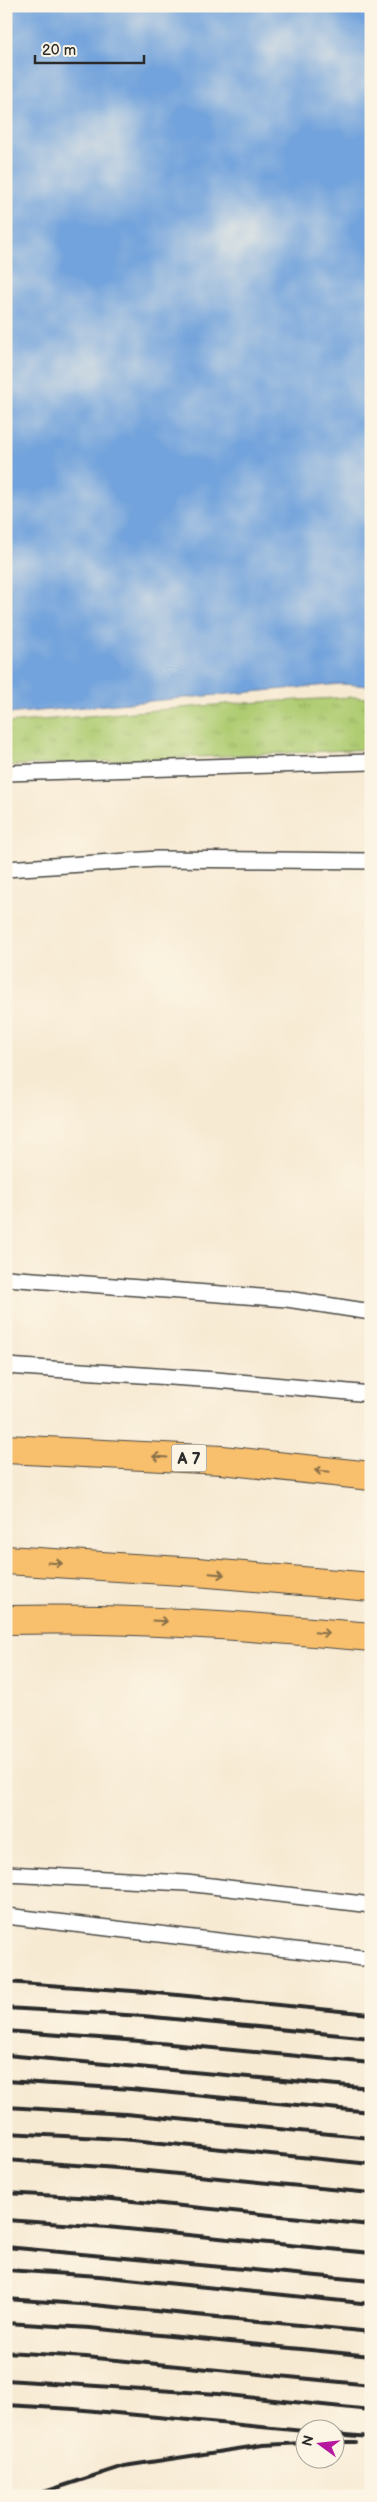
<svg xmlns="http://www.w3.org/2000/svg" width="377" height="2502" font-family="'Balsamiq Sans',sans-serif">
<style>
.grass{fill:url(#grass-tufts);stroke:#6d7c4e}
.water{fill:#72a3dc;stroke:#4e6784}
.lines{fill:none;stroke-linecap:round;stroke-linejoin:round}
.service-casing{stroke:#4a4844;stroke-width:18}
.motorway-casing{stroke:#4a4844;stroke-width:30}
.service{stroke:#fff;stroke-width:15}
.motorway{stroke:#f8bf6c;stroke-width:28}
.rail{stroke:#2b2b2b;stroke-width:4}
.oneway{stroke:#876e48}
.labels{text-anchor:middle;stroke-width:4.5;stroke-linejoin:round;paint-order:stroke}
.shield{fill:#fcf5e5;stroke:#6a6863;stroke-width:1}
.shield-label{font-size:16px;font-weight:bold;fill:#2b2b2b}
</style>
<defs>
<pattern id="grass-tufts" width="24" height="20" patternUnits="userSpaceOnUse" patternTransform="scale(1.25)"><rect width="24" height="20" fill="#afcc72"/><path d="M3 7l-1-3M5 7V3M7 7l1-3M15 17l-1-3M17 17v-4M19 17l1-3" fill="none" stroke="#97af63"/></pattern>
</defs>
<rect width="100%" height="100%" fill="#fcf5e5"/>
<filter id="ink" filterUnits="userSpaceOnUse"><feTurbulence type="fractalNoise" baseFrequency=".02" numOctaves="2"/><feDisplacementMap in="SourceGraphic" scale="10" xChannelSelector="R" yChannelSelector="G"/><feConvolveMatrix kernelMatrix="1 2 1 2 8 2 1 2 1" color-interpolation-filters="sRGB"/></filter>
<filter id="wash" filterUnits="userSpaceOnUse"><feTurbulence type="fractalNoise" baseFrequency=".0096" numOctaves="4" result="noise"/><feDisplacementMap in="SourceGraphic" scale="20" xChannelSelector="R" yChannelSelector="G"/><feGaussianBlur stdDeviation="1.12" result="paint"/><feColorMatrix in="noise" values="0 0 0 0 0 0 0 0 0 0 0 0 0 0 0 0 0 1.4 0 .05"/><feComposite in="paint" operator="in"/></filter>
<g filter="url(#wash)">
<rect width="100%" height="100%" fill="#f7ead3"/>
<path class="grass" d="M354,697L371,698V749L6,766V723L226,704Z"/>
<path class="water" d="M6,6H371V686L341,684L6,714Z"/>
</g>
<g filter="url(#ink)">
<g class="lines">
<g class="service-casing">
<path id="service" d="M6,773L371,762
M6,869L158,859L371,861
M6,1278L287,1299L371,1312
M6,1366L216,1380L371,1394
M6,1874L186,1883L371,1905
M6,1916L371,1959"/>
</g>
<g class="motorway-casing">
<path id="motorway" d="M6,1449L222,1460L371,1476
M6,1560L197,1572L371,1587
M6,1620C128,1617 249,1626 371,1637"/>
</g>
<use href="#service" class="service"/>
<use href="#motorway" class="motorway"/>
<path class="rail" d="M6,1982L147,1992L371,2014
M6,2008L143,2016L371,2038
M6,2031L139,2041L371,2063
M6,2055L371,2088
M6,2081L131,2089L371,2112
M6,2107L126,2114L371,2138
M6,2133L122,2139L371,2164
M6,2160L117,2168L371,2193
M6,2193L112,2199L371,2225
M6,2220L107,2227L371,2253
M6,2247L371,2281
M6,2270L99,2276L371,2304
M6,2299L94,2305L371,2332
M6,2323L90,2328L371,2356
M6,2352L86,2357L371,2385
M6,2380L218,2394L371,2410
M6,2405L74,2409L304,2431
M334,2434L371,2437
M334,2442H356
M32,2496L124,2466L263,2445L304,2443"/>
</g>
<defs><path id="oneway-shaft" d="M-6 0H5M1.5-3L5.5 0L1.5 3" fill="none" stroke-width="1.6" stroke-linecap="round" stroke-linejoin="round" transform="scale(1.25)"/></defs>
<g class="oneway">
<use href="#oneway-shaft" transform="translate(160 1457) rotate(-176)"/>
<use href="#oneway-shaft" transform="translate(322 1471) rotate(-174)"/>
<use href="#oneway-shaft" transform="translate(55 1563) rotate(4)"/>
<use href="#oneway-shaft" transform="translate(217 1574) rotate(5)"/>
<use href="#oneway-shaft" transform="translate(160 1621) rotate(3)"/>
<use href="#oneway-shaft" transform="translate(322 1633) rotate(6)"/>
</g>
</g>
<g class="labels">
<rect class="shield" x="171.5" y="1444.5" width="35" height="27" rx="4"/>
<g class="shield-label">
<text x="189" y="1464">A 7</text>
</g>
</g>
<rect width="377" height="2502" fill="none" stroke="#fcf5e5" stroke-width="25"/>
<g transform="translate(320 2444) rotate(285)"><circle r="24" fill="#fcf5e5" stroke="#a8a49b"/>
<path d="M0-4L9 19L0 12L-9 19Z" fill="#b5179e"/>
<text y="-8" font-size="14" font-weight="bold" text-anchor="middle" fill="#2b2b2b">N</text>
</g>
<path d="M35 55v8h109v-8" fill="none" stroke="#2b2b2b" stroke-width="2.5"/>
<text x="42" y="55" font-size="15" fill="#2b2b2b" stroke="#fcf5e5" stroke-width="4" paint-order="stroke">20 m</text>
</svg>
